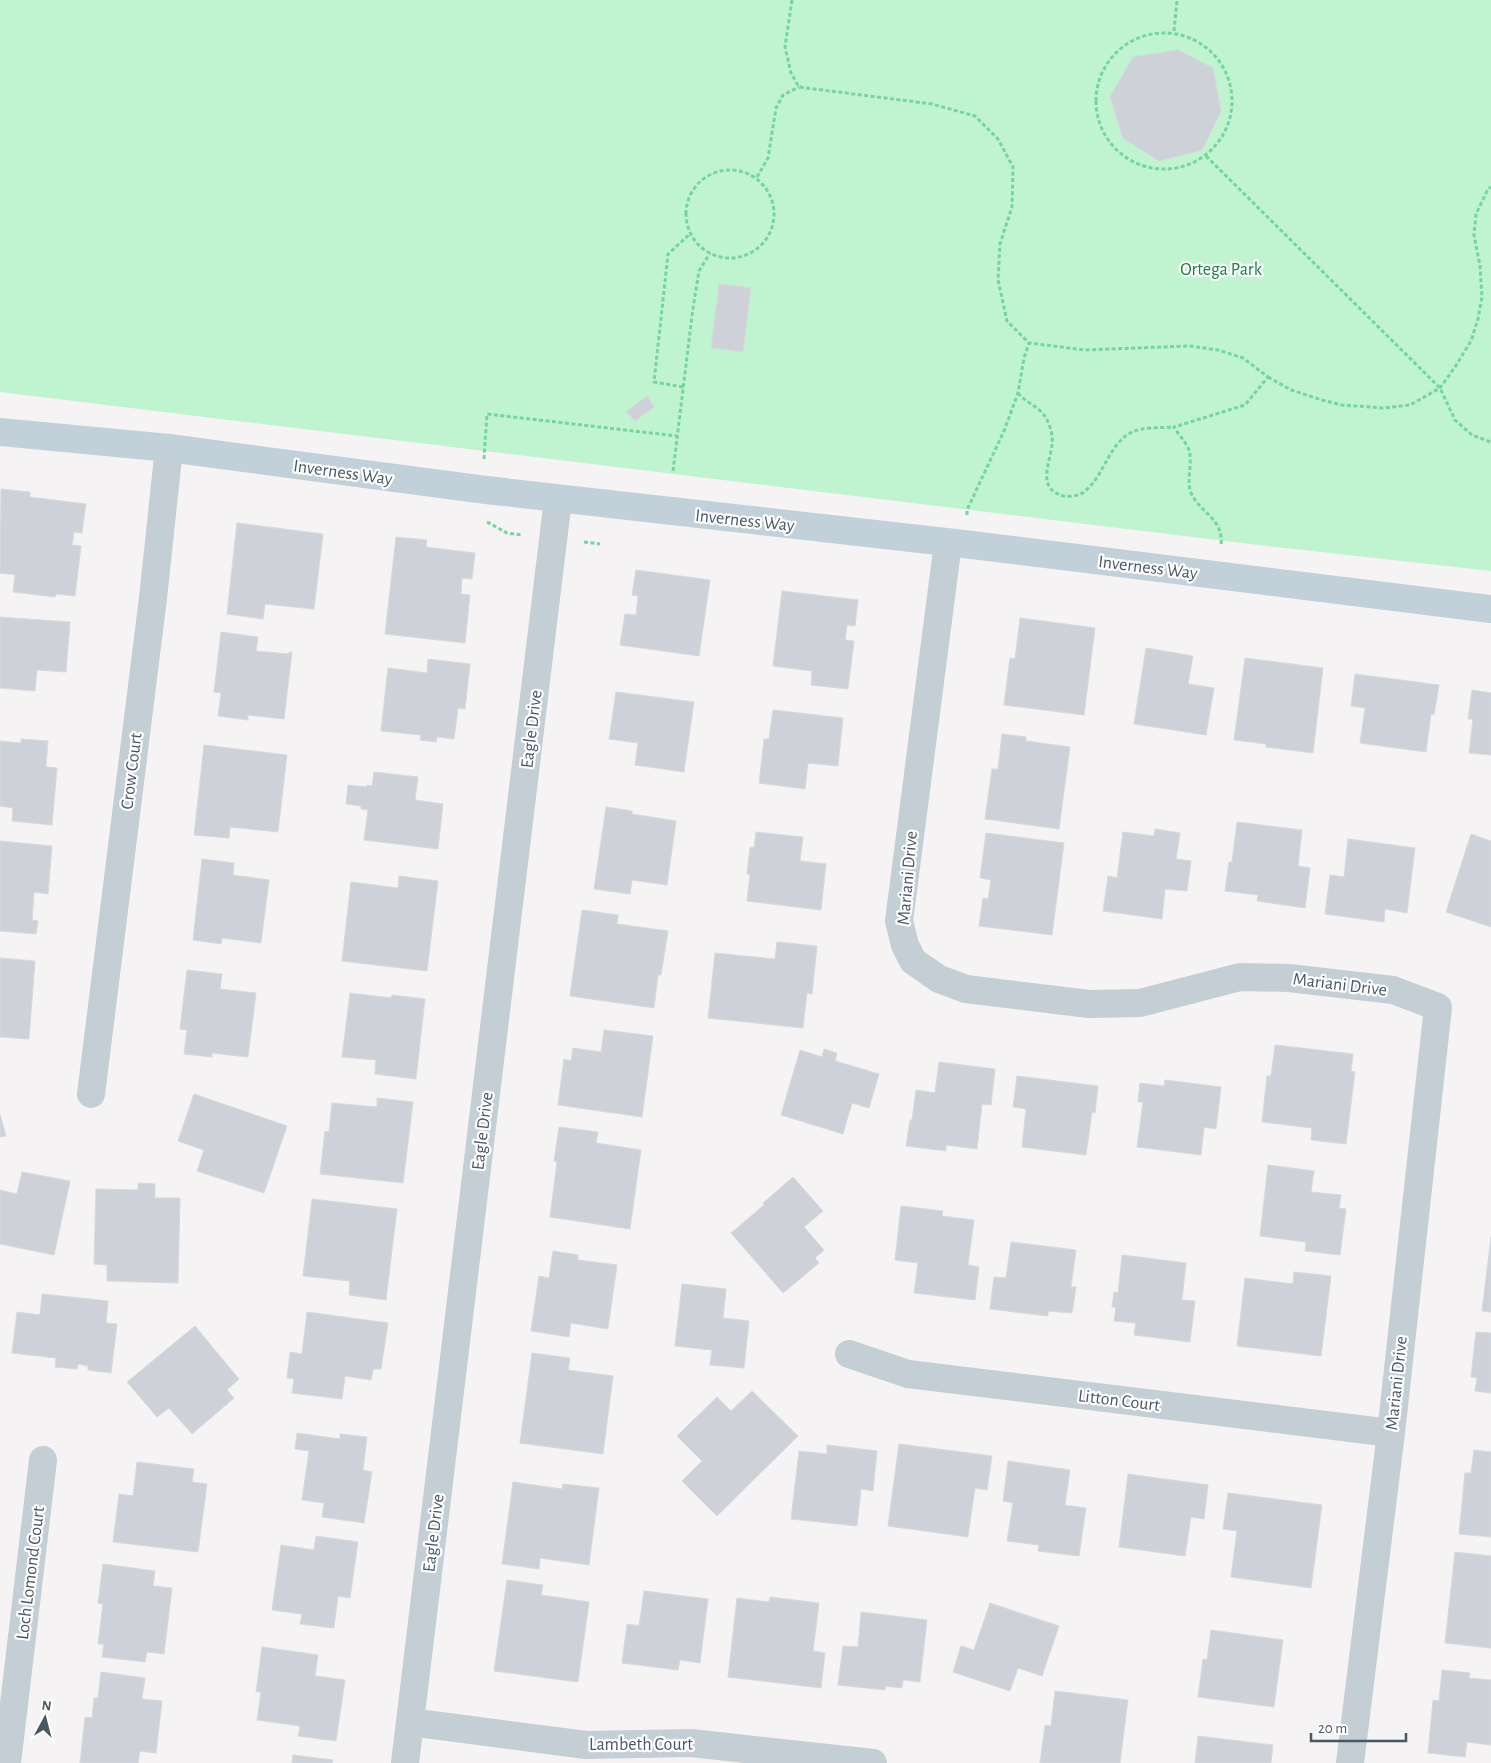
<svg xmlns="http://www.w3.org/2000/svg" width="1491" height="1763" font-family="'Alegreya Sans',sans-serif">
<style>
.green{fill:#c0f3d0}
.building{fill:#ced2d8;stroke:#d6d9de}
.lines{fill:none;stroke-linecap:round;stroke-linejoin:round}
.path{stroke:#75d59d;stroke-width:3;stroke-dasharray:4 2.5;stroke-linecap:butt}
.street{stroke:#c3ced5;stroke-width:28}
.secondary{stroke:#c2d0da;stroke-width:28}
.labels{text-anchor:middle;stroke-width:4.5;stroke-linejoin:round;paint-order:stroke}
.park-label{font-size:18px;fill:#118641;stroke:#fff}
.street-label{font-size:18px;fill:#485862;stroke:#fff}
</style>
<rect width="100%" height="100%" fill="#f5f3f3"/>
<path class="green" d="M0,0H1491V571L1250,544L0,392Z"/>
<path class="building" d="M1178,50L1213,68L1221,111L1202,150L1159,161L1123,138L1110,97L1133,57Z
M719,284L751,288L743,352L711,348Z
M647,396L654,407L635,421L626,412Z
M1,489L30,492V497L86,504L82,533L74,532L72,545L81,546L75,596L56,594L55,597L13,592L15,575L0,573Z
M237,523L323,534L314,609L265,604L263,619L227,614Z
M396,537L427,540L426,547L475,553L472,579L462,578L461,594L470,595L465,643L385,634Z
M636,570L710,580L699,656L620,645L625,614L636,615L638,596L632,595Z
M782,591L858,600L855,626L847,625L845,640L854,641L848,689L811,685L812,671L773,666Z
M0,617L70,622L66,672L37,670L35,691L0,688Z
M1020,618L1095,628L1084,715L1004,705L1010,658L1015,659Z
M221,632L258,637L256,651L289,654V652H292L284,719L248,715V720L218,716L221,693L214,692Z
M1146,648L1193,656L1188,684L1214,688L1206,735L1134,724Z
M1245,658L1323,668L1313,753L1266,747V744L1234,740Z
M428,659L470,664L465,709L458,708L454,739L437,737L436,742L420,740L421,735L381,731L388,668L427,673Z
M1355,674L1439,685L1434,715L1431,714L1426,752L1360,743L1365,708L1351,706Z
M1472,690L1491,693V755L1469,753L1473,719H1468Z
M616,692L694,702L684,772L635,765L638,743L609,739Z
M773,710L843,718L838,766L808,763L805,789L759,783L764,739H769Z
M1002,734L1026,737V741L1070,747L1059,829L985,819L992,769H998Z
M21,739L48,741L46,767L57,768L52,825L12,821L13,808L0,806V741L21,743Z
M204,745L287,755L278,832L230,827L229,838L194,835Z
M374,772L418,777L415,800L443,804L438,849L364,840L368,810L361,809V806L346,804L348,785L367,787V785L372,786Z
M606,807L632,811V814L676,821L667,885L632,880L630,894L594,889Z
M1237,822L1302,830L1298,866L1310,868L1305,908L1257,901L1258,895L1225,891L1229,862H1232Z
M1155,829L1180,833L1176,859L1191,861L1187,891L1165,889L1162,919L1103,911L1108,876L1117,878L1123,832L1154,836Z
M756,832L803,837L800,861L826,864L821,910L747,901L750,874H747L750,847L754,848Z
M986,833L1064,843L1052,935L979,926L983,898L988,899L991,880L980,878Z
M1471,834L1491,841V927L1446,912Z
M1348,839L1415,848L1407,913L1385,909L1384,922L1325,914L1330,875L1344,877Z
M0,841L52,846L48,894L34,892L32,920L38,921L36,934L0,931Z
M202,859L234,863L233,875L269,880L261,943L222,938L221,944L193,940Z
M399,876L438,881L427,971L342,961L351,882L398,888Z
M582,910L618,915L617,924L668,931L661,975H658L654,1008L570,996Z
M777,942L817,946L812,994L807,993L803,1028L708,1018L715,953L775,959Z
M0,958L35,961L29,1039L0,1037Z
M187,970L222,974L220,989L256,993L248,1057L212,1053V1057L184,1054L187,1030L180,1029Z
M350,993L391,998L392,995L425,999L416,1079L375,1074L376,1060L342,1057Z
M604,1030L653,1036L642,1117L558,1105L564,1059L571,1061L573,1048L601,1052Z
M1275,1045L1353,1054L1351,1071L1355,1072L1346,1144L1311,1140L1312,1128L1262,1122L1267,1076H1271Z
M824,1049L837,1053L835,1061L879,1074L869,1108L852,1103L843,1134L781,1115L800,1050L822,1057Z
M939,1062L995,1069L991,1105L982,1104L977,1149L946,1145V1151L906,1146L910,1120H912L916,1090L935,1093Z
M1017,1076L1098,1086L1095,1113L1092,1112L1086,1155L1022,1147L1026,1109L1013,1107Z
M1165,1080L1221,1087L1216,1129L1204,1127L1201,1155L1137,1147L1143,1102H1138L1140,1083L1164,1086Z
M194,1094L287,1126L264,1193L197,1171L204,1150L178,1141Z
M377,1098L413,1102L403,1183L320,1174L325,1131L329,1132L332,1103L377,1107Z
M0,1114L6,1136L0,1137Z
M559,1127L598,1132L596,1143L641,1150L630,1229L550,1217L557,1162L554,1161Z
M1268,1165L1314,1171L1311,1192L1341,1195L1339,1208L1346,1209L1340,1255L1305,1251L1306,1242L1260,1236Z
M22,1172L70,1181L54,1255L0,1244V1190L17,1194Z
M793,1177L823,1211L804,1227L824,1250L815,1258L819,1263L783,1293L731,1233L764,1205L763,1203Z
M138,1183L155,1184V1198H180L178,1283L107,1281V1265L94,1264L96,1189L138,1190Z
M312,1199L397,1209L386,1300L349,1295L350,1281L303,1276Z
M901,1206L943,1211L942,1216L974,1220L968,1265L979,1267L975,1300L914,1293L918,1263L895,1260Z
M1491,1237V1312L1482,1311Z
M1011,1242L1076,1250L1071,1287H1076L1072,1313L1048,1311V1316L990,1309L994,1277L1006,1278Z
M553,1251L578,1255V1260L617,1265L608,1329L571,1323L569,1337L531,1331L539,1276L549,1278Z
M1122,1255L1186,1263L1182,1300L1195,1301L1190,1342L1134,1335L1136,1323L1114,1321L1116,1307H1112L1114,1292L1118,1293Z
M1294,1272L1331,1276L1321,1356L1237,1346L1245,1278L1293,1284Z
M682,1284L726,1289L723,1318L749,1321L744,1368L710,1365L712,1350L675,1346Z
M42,1294L108,1301L106,1323L117,1324L111,1373L88,1370V1366L78,1364L77,1369L55,1367L56,1358L12,1353L17,1312L40,1315Z
M307,1312L388,1323L381,1369H373L371,1380L345,1376L342,1399L292,1393L294,1379L287,1378L290,1352L302,1354Z
M195,1326L239,1379L227,1390L234,1398L192,1434L169,1408L157,1417L127,1382Z
M1476,1332L1491,1333V1393L1475,1391L1477,1378L1471,1377Z
M532,1353L570,1358L568,1370L613,1376L603,1454L520,1443Z
M752,1391L798,1436L717,1516L682,1481L702,1461L677,1436L717,1397L731,1411Z
M297,1433L340,1439V1434L367,1437L363,1470L372,1472L364,1523L322,1517L324,1503L302,1500L309,1451L295,1449Z
M899,1444L992,1456L987,1490L975,1488L968,1537L888,1526Z
M827,1445L877,1451L873,1491L861,1489L857,1526L791,1519L799,1451L827,1454Z
M1474,1450L1491,1452V1537L1459,1534L1465,1473H1471Z
M1008,1461L1070,1470L1065,1505L1086,1508L1079,1556L1038,1551L1039,1545L1007,1541L1013,1503L1003,1501Z
M137,1462L194,1469L192,1482L207,1484L198,1552L113,1542L119,1494L133,1496Z
M1128,1474L1208,1485L1204,1519L1191,1517L1185,1556L1119,1547Z
M513,1482L562,1489L563,1484L599,1488L589,1565L540,1558L539,1569L502,1564Z
M1228,1493L1322,1505L1311,1588L1231,1577L1237,1531L1223,1529Z
M316,1536L358,1542L350,1598L338,1596L334,1628L300,1624L302,1614L272,1610L281,1545L314,1550Z
M1455,1552L1491,1556V1648L1445,1643Z
M103,1564L155,1571L153,1586L172,1588L164,1654L147,1652L145,1662L102,1657L104,1644H98L103,1604L98,1603Z
M507,1580L543,1585L541,1595L589,1602L578,1682L494,1671Z
M644,1591L708,1599L700,1663L680,1660L678,1670L622,1663L627,1624L639,1626Z
M770,1597L819,1603L813,1651L825,1653L821,1688L728,1677L737,1598L769,1602Z
M990,1603L1059,1626L1042,1676L1018,1668L1010,1691L953,1672L961,1646L974,1650Z
M861,1612L927,1620L920,1682L903,1680L902,1688L886,1686L885,1690L838,1685L843,1646L858,1647Z
M1211,1630L1283,1640L1274,1707L1198,1697L1203,1659L1207,1660Z
M262,1647L318,1655L315,1676L345,1680L336,1741L298,1736L300,1726L257,1720L261,1692H256Z
M1442,1670L1470,1673L1469,1678L1491,1680V1745L1467,1742L1465,1757L1428,1753L1433,1700L1439,1701Z
M101,1672L145,1678L142,1699L162,1701L156,1753L140,1751L138,1763H80L85,1717L92,1718L94,1698H98Z
M1055,1691L1128,1700L1120,1763H1040L1045,1725L1051,1726Z
M1198,1736L1273,1745L1271,1763H1195Z
M293,1755L333,1760L332,1763H292Z"/>
<g class="lines">
<path class="path" d="M792,0L785,47L791,73L799,87L932,104L975,116L998,139L1013,167L1012,207L1000,244L998,280L1007,321L1029,343L1085,350L1190,346L1218,350L1243,358L1268,377L1245,405L1174,427C1178,434 1186,442 1189,450C1193,463 1186,480 1191,493C1201,514 1224,519 1221,545
M1174,31L1177,0
M1096 101a68 68 0 1 1 136 0a68 68 0 1 1-136 0Z
M1206,156L1440,388L1455,420L1472,435L1491,442
M686 214a44 44 0 1 1 88 0a44 44 0 1 1-88 0Z
M757,177L768,158L776,108L783,95L799,87
M1268,377L1291,390L1322,400L1342,405L1383,408L1410,405L1440,388L1455,367L1471,341L1478,319L1482,297L1480,266L1474,235L1476,214L1488,189L1491,187
M683,387L654,382L668,254L691,233
M1018,393C1027,404 1043,408 1048,422C1051,429 1053,437 1052,444C1051,462 1035,489 1064,496C1070,497 1080,496 1085,491C1105,475 1108,444 1132,432C1142,427 1162,428 1174,427
M484,459L487,414L677,436
M673,471L693,308L699,271L710,253
M967,515V510L1004,431L1018,393L1024,358L1029,343
M487,522L507,533L523,535
M584,542L600,544"/>
<path class="street" d="M948,543L899,921L905,945L913,961L939,979L966,989L1089,1004L1140,1003L1240,977L1289,978L1393,990L1438,1007L1391,1433L1350,1763
M91,1094L153,598L169,448
M849,1354L908,1374L1391,1433
M410,1722L586,1745L691,1743L873,1763
M7,1763L43,1460
M405,1763L558,499"/>
<path class="secondary" d="M0,432L169,448L486,490L964,544L1491,609"/>
</g>
<g class="labels">
<g class="park-label">
<text x="1221" y="275">Ortega Park</text>
</g>
<g class="street-label">
<text transform="translate(343 472) rotate(8)" y="6">Inverness Way</text>
<text transform="translate(745 520) rotate(6)" y="6">Inverness Way</text>
<text transform="translate(1148 567) rotate(7)" y="6">Inverness Way</text>
<text transform="translate(531 729) rotate(-83)" y="6">Eagle Drive</text>
<text transform="translate(131 771) rotate(-83)" y="6">Crow Court</text>
<text transform="translate(907 878) rotate(-85)" y="6">Mariani Drive</text>
<text transform="translate(1340 984) rotate(7)" y="6">Mariani Drive</text>
<text transform="translate(482 1131) rotate(-83)" y="6">Eagle Drive</text>
<text transform="translate(1396 1383) rotate(-84)" y="6">Mariani Drive</text>
<text transform="translate(1119 1400) rotate(7)" y="6">Litton Court</text>
<text transform="translate(433 1533) rotate(-83)" y="6">Eagle Drive</text>
<text transform="translate(30 1573) rotate(-83)" y="6">Loch Lomond Court</text>
<text x="641" y="1750">Lambeth Court</text>
</g>
</g>
<g transform="translate(45 1718) rotate(7)" stroke="#ffffff" stroke-width="4" paint-order="stroke">
<path d="M0-4L9 19L0 12L-9 19Z" fill="#485862"/>
<text y="-8" font-size="14" font-weight="bold" text-anchor="middle" fill="#485862">N</text>
</g>
<path d="M1311 1733v8h95v-8" fill="none" stroke="#485862" stroke-width="2.5"/>
<text x="1318" y="1733" font-size="15" fill="#485862" stroke="#ffffff" stroke-width="4" paint-order="stroke">20 m</text>
</svg>
